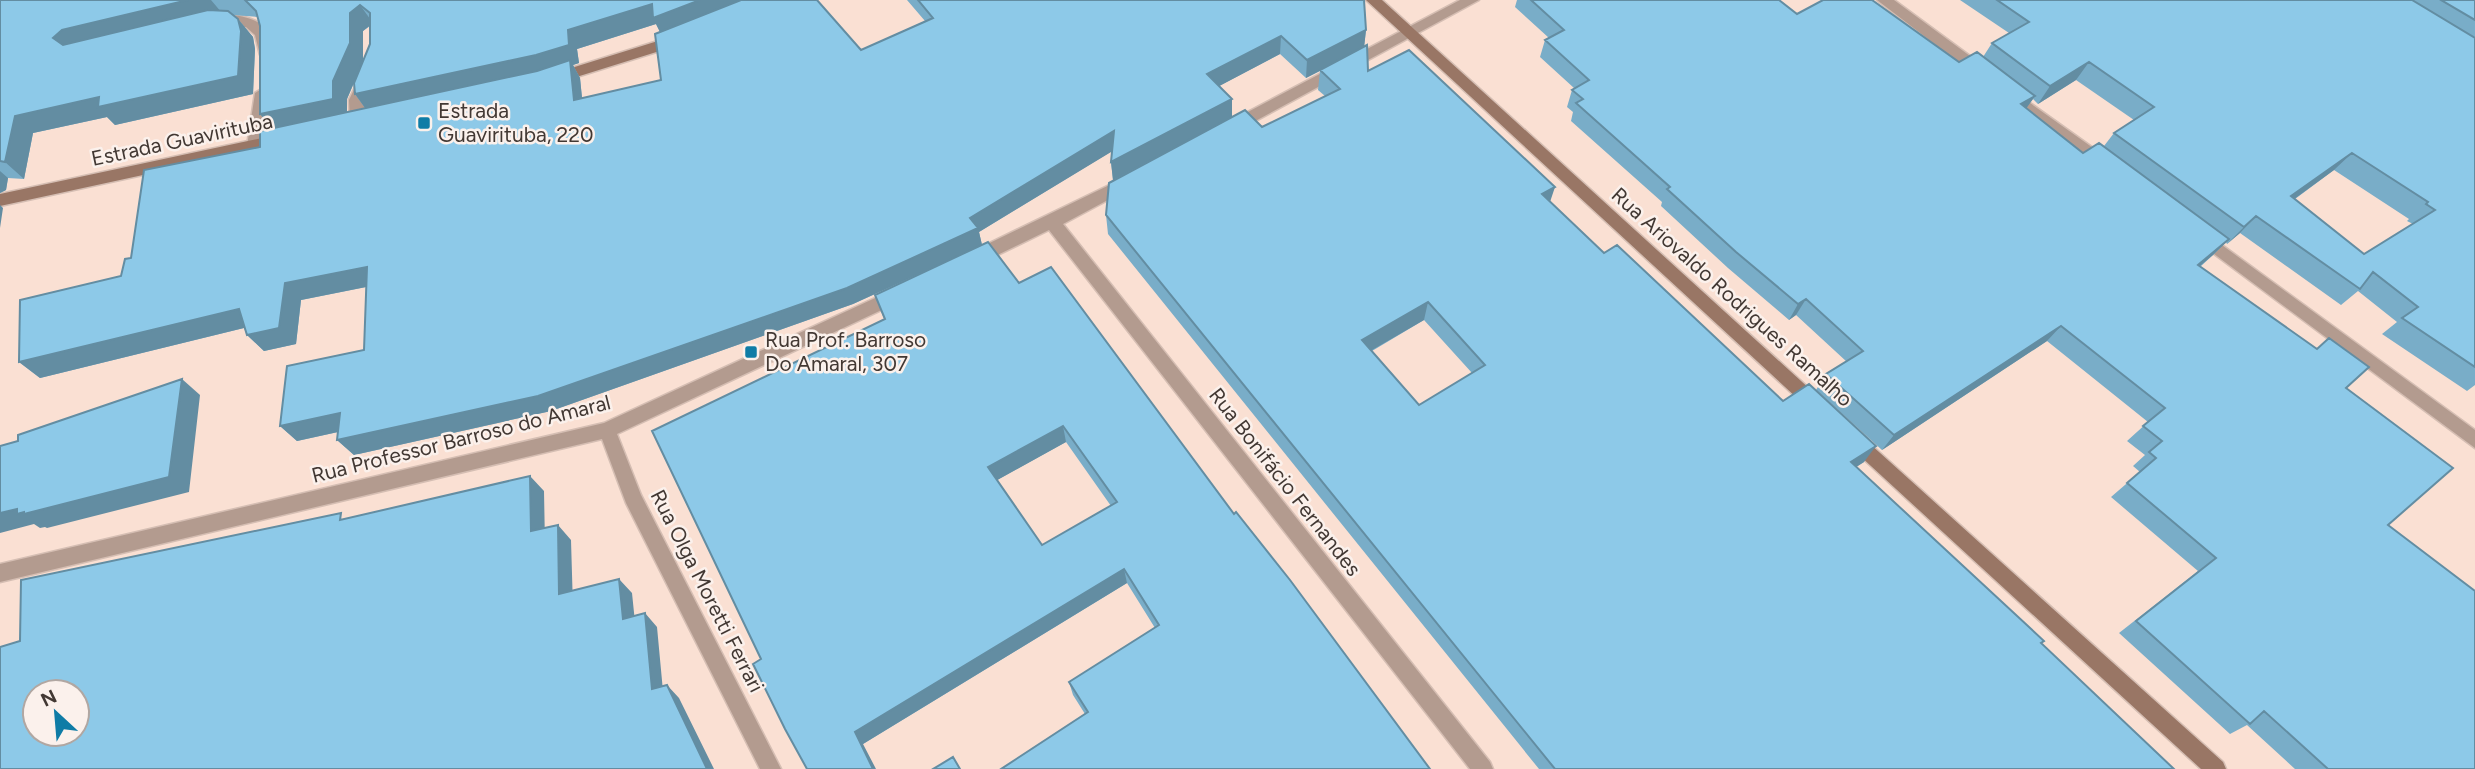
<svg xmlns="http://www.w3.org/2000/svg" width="2475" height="769" font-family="Figtree,sans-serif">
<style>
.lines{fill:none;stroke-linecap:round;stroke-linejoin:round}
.lane-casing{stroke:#d5beb3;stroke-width:3}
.street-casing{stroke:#d5beb3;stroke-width:3}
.secondary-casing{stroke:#d5beb3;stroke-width:3}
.lane{fill:#b39b8f;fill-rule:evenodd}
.street{fill:#b39b8f;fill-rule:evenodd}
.secondary{fill:#997665;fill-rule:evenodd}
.wall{fill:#79adc8;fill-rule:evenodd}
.shaded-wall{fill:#638da2}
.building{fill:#8dc9e8;stroke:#638da2;stroke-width:2;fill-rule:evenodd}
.poi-dot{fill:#0f7ca6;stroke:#fbf1ec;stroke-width:2.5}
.labels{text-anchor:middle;stroke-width:5;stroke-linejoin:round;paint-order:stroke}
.poi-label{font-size:21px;fill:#423833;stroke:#fbf1ec;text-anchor:start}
.street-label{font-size:21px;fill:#423833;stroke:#fbf1ec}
</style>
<rect width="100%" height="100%" fill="#fae0d3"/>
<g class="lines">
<g class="lane-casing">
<path id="lane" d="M225,15C248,14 281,26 270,55H260L255,35L246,27H216L209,22L211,18Z
M366,74L373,79L365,100L366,123L358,129L350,123L349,100L361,75Z
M263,88L271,93L263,146L255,152L247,146L255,93Z"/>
</g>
<g class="street-casing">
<path id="street" d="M1460,0H1479L1235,132L1230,134L1222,128L1225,124Z
M1877,0H1894L1989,70L1991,74L1989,78H1979Z
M2009,88L2110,160L2112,164L2110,168H2098L2004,97L2001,93L2004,89Z
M1128,176L1134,178L1136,182L1134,186L1063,224L1490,762L1493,769H1470L1049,230L981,263H969L967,258L969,253Z
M2200,229L2475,430V448L2194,239L2192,235Z
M899,287L905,289L907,294L905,299L617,434L641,495L781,769H760L626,503L602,439L0,582V564L604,423Z"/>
</g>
<g class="secondary-casing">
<path id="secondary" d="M1366,0H1382L1823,401L1826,406L1823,411L1817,413L1811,411Z
M677,35L682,36L684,40L682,44L554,84L547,79L549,75Z
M281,134L286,136L289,140L286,144L0,206V194Z
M1853,431L1859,434L2223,762L2226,769H2201L1847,444L1844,439L1847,434Z"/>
</g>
<use href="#lane" class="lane"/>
<use href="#street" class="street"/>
<use href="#secondary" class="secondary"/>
</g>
<path class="wall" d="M0,0H817L861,50L925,21L907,0H1364L1366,30L1364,47L1368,71L1550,202L1604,253L1783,401L1864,462L1856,467L2078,679L2174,769H1539L1108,234L1106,215L1113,180L1111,162L1112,151L979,232L982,245L1234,514L1290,580L1085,714L1073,695L1069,682L1155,628L1127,583L863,744L761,659L884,319L875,295L950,260L853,304L551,411L354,455L337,440L338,432L297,441L280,426L364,350L366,287L301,300L296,344L264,351L247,335L244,328L40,378L19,362L121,276L131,258L260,147L272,128L260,114V26L258,17L233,15L238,19L253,37L255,49L253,94L115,125L107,117L33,133L24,179L8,178L6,190L0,193ZM656,24L660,32L661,80L582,98L580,78L573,65L579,63L577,49ZM370,26V44L363,60V31ZM1280,54L1306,78L1320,71L1318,90L1325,96L1262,127L1232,117V99L1219,86ZM358,74L355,94L365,108L347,112V99ZM1424,320L1472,373L1419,405L1372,351ZM1066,442L1111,506L1042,545L997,480Z
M1517,0H1779L1797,14L1959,62L1983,57L1992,43L2009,33L1960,0H2475V385L2467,391L2382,334L2397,322L2358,291L2341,305L2240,233L2227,244L2226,242L2213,255L2200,267L2346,388L2388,525L2475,769H2295L2247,725L2230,734L2119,633L2198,571L2111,497L2140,472L2133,466L2145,455L2127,441L2148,422L2047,341L1882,450L1816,390L1826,374L1847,362L1796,315L1789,320L1728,268L1661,206L1662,202L1571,121L1573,112L1567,107L1572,90L1574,88L1540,57L1545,40L1549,38L1515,7ZM2076,80L2134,120L2114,133L2104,146L2083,153L2026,108L2033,99L2038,104ZM2334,170L2409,219L2407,221L2413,224L2364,254L2295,199Z"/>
<path class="shaded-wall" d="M188,0H211L222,13L70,56L53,38L62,30Z
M700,0H754L662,36L656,24L577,49L579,63L573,65L580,78L584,118L368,112L355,94L652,4Z
M360,5L373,23L363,31V61L347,99V116L275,132L260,114L350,13Z
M238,19L253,37L255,49L253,94L115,125L107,117L33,133L24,179L5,162L15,116L99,97Z
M1366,30L1364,48L1306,78L1307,60Z
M1281,36L1280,54L1208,92L1207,74Z
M2089,62L2076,80L2038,104L2050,86Z
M2035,96L2023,113L2021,104Z
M1232,99V117L1113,180L1111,162Z
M1114,131L1116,149L979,232L982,245L853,304L551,411L354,455L337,440L970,218Z
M2352,153L2334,170L2275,213L2291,196Z
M0,171L8,178L6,190L0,193Z
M1555,187L1549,205L1542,194Z
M0,205L3,208L0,228Z
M2256,216L2240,233L2227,244L2244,227Z
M2229,239L2213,255L2182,281L2198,265Z
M367,267L381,284L301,300L296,344L264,351L247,335L285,283Z
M1806,299L1796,315L1789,320L1798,304Z
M1428,302L1424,320L1360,357L1362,340Z
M239,309L256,325L40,378L19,362Z
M2061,326L2047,341L1882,450L1894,435Z
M182,379L200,395L189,492L47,528L45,527L40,528L34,524L0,533V513Z
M340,413L356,428L297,441L280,426Z
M1063,426L1066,442L992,483L988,467Z
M1876,446L1864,462L1839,478L1851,462Z
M530,476L544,491L545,545L531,531Z
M558,525L571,540L573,608L559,594Z
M1124,569L1127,583L863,744L876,769H873L855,732Z
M619,579L632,593L636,632L623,619Z
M645,613L657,627L664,702L652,689Z
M667,685L679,698L714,769H707Z"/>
<path class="building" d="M0,0H188L62,30L53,38L63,45L208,10L228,11L238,19L241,31L238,76L98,107L99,97L15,116L5,162L0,161Z
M245,0H700L653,18L652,4L568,30L569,45L536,55L355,94L354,83L370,44V13L360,5L350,13V43L333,81V99L260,114V26L256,11Z
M741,0H817L861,50L933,18L918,0H1364L1366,30L1307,60L1281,36L1207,74L1232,99L1111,162L1114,131L970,218L978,228L847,288L538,396L337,440L340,413L280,426L287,366L364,350L367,267L285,283L279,328L247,335L239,309L19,362L20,300L121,276L125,259L131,258L144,170L260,147V131L537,71L570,60L574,100L661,80L655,34Z
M1531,0H1779L1797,14L1823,0H1872L1959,62L1977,52L2035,96L2021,104L2083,153L2099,143L2229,239L2198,265L2317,349L2329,338L2369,367L2346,388L2453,468L2388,525L2475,591V769H2328L2264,711L2250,724L2136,621L2216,558L2127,483L2156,458L2149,452L2162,441L2143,426L2165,408L2061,326L1894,435L1826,374L1863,351L1806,299L1798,304L1736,252L1667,189L1670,187L1576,103L1583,99L1572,90L1589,80L1545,40L1564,30Z
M1997,0H2412L2475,38V367L2402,318L2418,307L2373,272L2360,289L2256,216L2244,227L2114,133L2154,107L2089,62L2050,86L1992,43L2029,22ZM2352,153L2428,202L2426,204L2435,210L2364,254L2291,196Z
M2441,0H2475V20Z
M1367,45L1368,71L1409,50L1555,187L1542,194L1604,253L1617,245L1783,401L1809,384L1876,446L1851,462L2044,641L2041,643L2174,769H1555L1106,215L1109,183L1245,110L1262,127L1340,89L1320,70ZM1428,302L1485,365L1419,405L1362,340Z
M988,242L1019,283L1051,267L1234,514L1236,512L1290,580L1430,769H1001L1088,712L1069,682L1159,625L1124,569L855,732L873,769H807L785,729L753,664L761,659L652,431L885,319L875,295ZM1063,426L1117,502L1042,545L988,467Z
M182,379L169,477L24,514V512L17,514V509L0,513V446L18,441V435Z
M530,476L531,531L558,525L559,594L619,579L623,619L645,613L652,689L667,685L707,769H0V647L20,641L21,580L341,513L340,520ZM35,692H77V734H35Z
M953,757L960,769H933Z"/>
<g class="poi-dot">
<rect x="417" y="116" width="14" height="14" rx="3.5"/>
<rect x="744" y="345" width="14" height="14" rx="3.5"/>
</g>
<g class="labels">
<g class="poi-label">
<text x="438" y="118">Estrada<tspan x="438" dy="24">Guavirituba, 220</tspan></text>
<text x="765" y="347">Rua Prof. Barroso<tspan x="765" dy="24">Do Amaral, 307</tspan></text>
</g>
<g class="street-label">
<text transform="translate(182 140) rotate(-12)" y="7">Estrada Guavirituba</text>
<text transform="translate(1732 297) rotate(42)" y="7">Rua Ariovaldo Rodrigues Ramalho</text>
<text transform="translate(461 439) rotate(-14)" y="7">Rua Professor Barroso do Amaral</text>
<text transform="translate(1285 482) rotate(52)" y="7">Rua Bonifácio Fernandes</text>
<text transform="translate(707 591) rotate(63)" y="7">Rua Olga Moretti Ferrari</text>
</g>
</g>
<g transform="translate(56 713) rotate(334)"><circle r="33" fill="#fbf1ec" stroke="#b1a7a2" stroke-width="2"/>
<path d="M0-5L12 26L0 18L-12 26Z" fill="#0f7ca6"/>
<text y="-10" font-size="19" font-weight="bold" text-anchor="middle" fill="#423833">N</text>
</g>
</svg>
